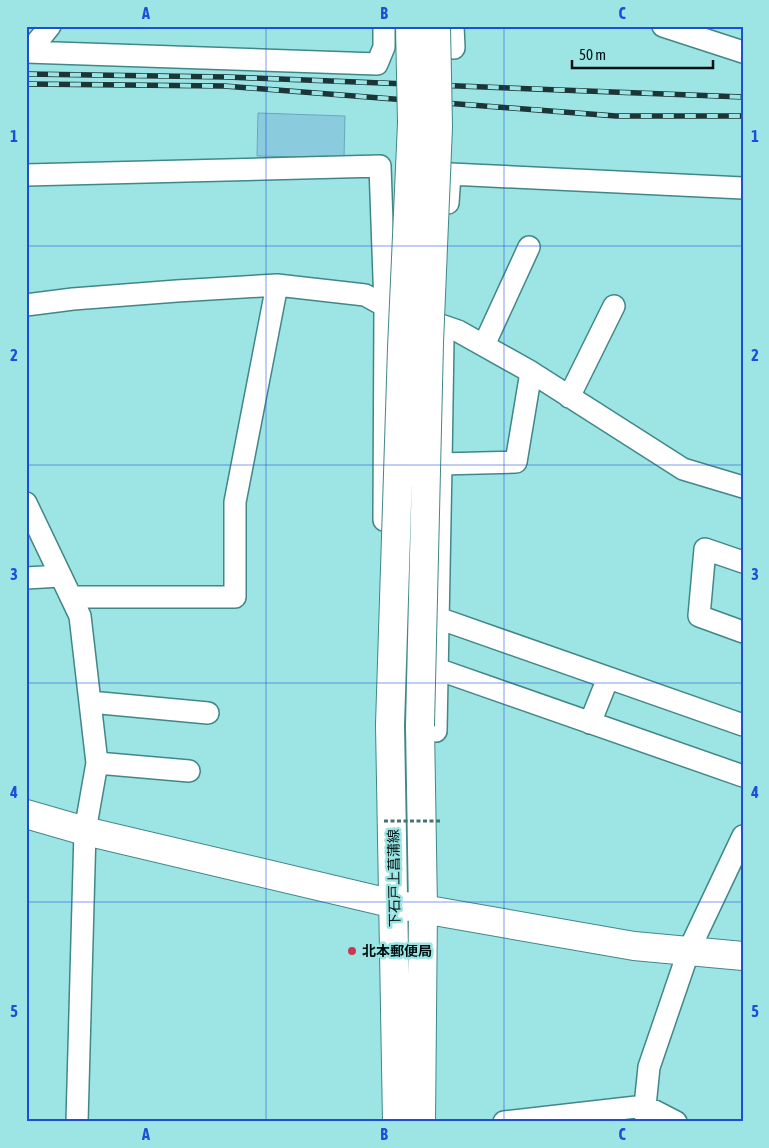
<svg xmlns="http://www.w3.org/2000/svg" width="769" height="1148" font-family="'Asap Condensed','Noto Sans JP',sans-serif">
<style>
.building{fill:#8acbdd;stroke:#68a8ba}
.lines{fill:none;stroke-linecap:round;stroke-linejoin:round}
.street-casing{stroke:#418788;stroke-width:24}
.secondary-casing{stroke:#418788;stroke-width:30}
.street{stroke:#fff;stroke-width:21}
.secondary{stroke:#fff;stroke-width:28}
.rail-casing{stroke:#1c3536;stroke-width:5.5}
.rail{stroke:#9de5e5;stroke-width:4;stroke-dasharray:11;stroke-linecap:butt}
.secondary-bridge-casing{stroke:#418788;stroke-width:30;stroke-linecap:butt}
.path-bridge{stroke:#487272;stroke-width:3;stroke-dasharray:4 2.5;stroke-linecap:butt}
.secondary-bridge{stroke:#fff;stroke-width:28}
.grid{fill:none;stroke:#1d4ed8;stroke-width:1;stroke-opacity:0.55}
.poi-dot{fill:#c9384e;stroke:#9de5e5;stroke-width:2}
.labels{text-anchor:middle;stroke-width:5;stroke-linejoin:round;paint-order:stroke}
.street-label{font-size:14px;fill:#001011;stroke:#9de5e5}
.poi-label{font-size:14px;font-weight:bold;fill:#001011;stroke:#9de5e5;text-anchor:start}
.neatline{fill:none;stroke:#1d4ed8;stroke-width:2}
.grid-label{font-size:16px;text-anchor:middle;font-weight:bold;fill:#1d4ed8}
</style>
<rect width="100%" height="100%" fill="#9de5e5"/>
<path class="building" d="M258,113L345,116L344,158L257,156Z"/>
<g class="lines">
<g class="street-casing">
<path id="street" d="M663,26L743,52
M422,47L454,48L453,26
M26,52L377,64L384,47V26
M29,52L50,26
M26,175L380,166L385,306L384,520
M448,203L450,174L743,188
M26,305L73,299L177,291L277,285L365,295L385,306L458,331L531,372L683,469L743,487
M443,338L441,464L516,462L531,372
M484,345L529,247
M569,397L614,306
M26,503L80,616L97,763L85,831L77,1122
M743,562L705,549L699,616L743,632
M26,578L61,576
M71,597H235V502L277,285
M438,618L743,725
M437,669L743,776
M90,702L208,713
M590,723L608,678
M436,731L441,464
M97,763L189,771
M504,1122L645,1106L676,1122
M646,1122L645,1106L649,1067L689,950L743,836"/>
</g>
<g class="secondary-casing">
<path id="secondary" d="M390,725L397,1122
M420,726L423,909L421,1122
M26,814L85,831L394,904L634,946L743,956"/>
</g>
<use href="#street" class="street"/>
<use href="#secondary" class="secondary"/>
<g class="rail-casing">
<path id="rail" d="M26,74L227,77L743,97
M26,84L224,86L616,116H743"/>
</g>
<use href="#rail" class="rail"/>
<g class="secondary-bridge-casing">
<path id="secondary-bridge" d="M390,725L402,348L412,123L410,26
M420,726L429,343L438,127L436,26"/>
</g>
<path class="path-bridge" d="M384,821H441"/>
<use href="#secondary-bridge" class="secondary-bridge"/>
</g>
<path class="grid" d="M266,26V1122M504,26V1122M26,246H743M26,465H743M26,683H743M26,902H743"/>
<circle class="poi-dot" cx="352" cy="951" r="5"/>
<g class="labels">
<g class="street-label">
<text transform="translate(394 878) rotate(-91)" y="5">下石戸上菖蒲線</text>
</g>
<g class="poi-label">
<text x="362" y="956">北本郵便局</text>
</g>
</g>
<rect width="769" height="1148" fill="none" stroke="#9de5e5" stroke-width="55"/>
<path d="M572 60v8h141v-8" fill="none" stroke="#001011" stroke-width="2.5"/>
<text x="579" y="60" font-size="15" fill="#001011" stroke="#9de5e5" stroke-width="4" paint-order="stroke">50 m</text>
<rect x="28" y="28" width="714" height="1092" class="neatline"/>
<g class="grid-label">
<text x="146" y="19">A</text>
<text x="384" y="19">B</text>
<text x="622" y="19">C</text>
<text x="14" y="142">1</text>
<text x="755" y="142">1</text>
<text x="14" y="361">2</text>
<text x="755" y="361">2</text>
<text x="14" y="580">3</text>
<text x="755" y="580">3</text>
<text x="14" y="798">4</text>
<text x="755" y="798">4</text>
<text x="14" y="1017">5</text>
<text x="755" y="1017">5</text>
<text x="146" y="1140">A</text>
<text x="384" y="1140">B</text>
<text x="622" y="1140">C</text>
</g>
</svg>
